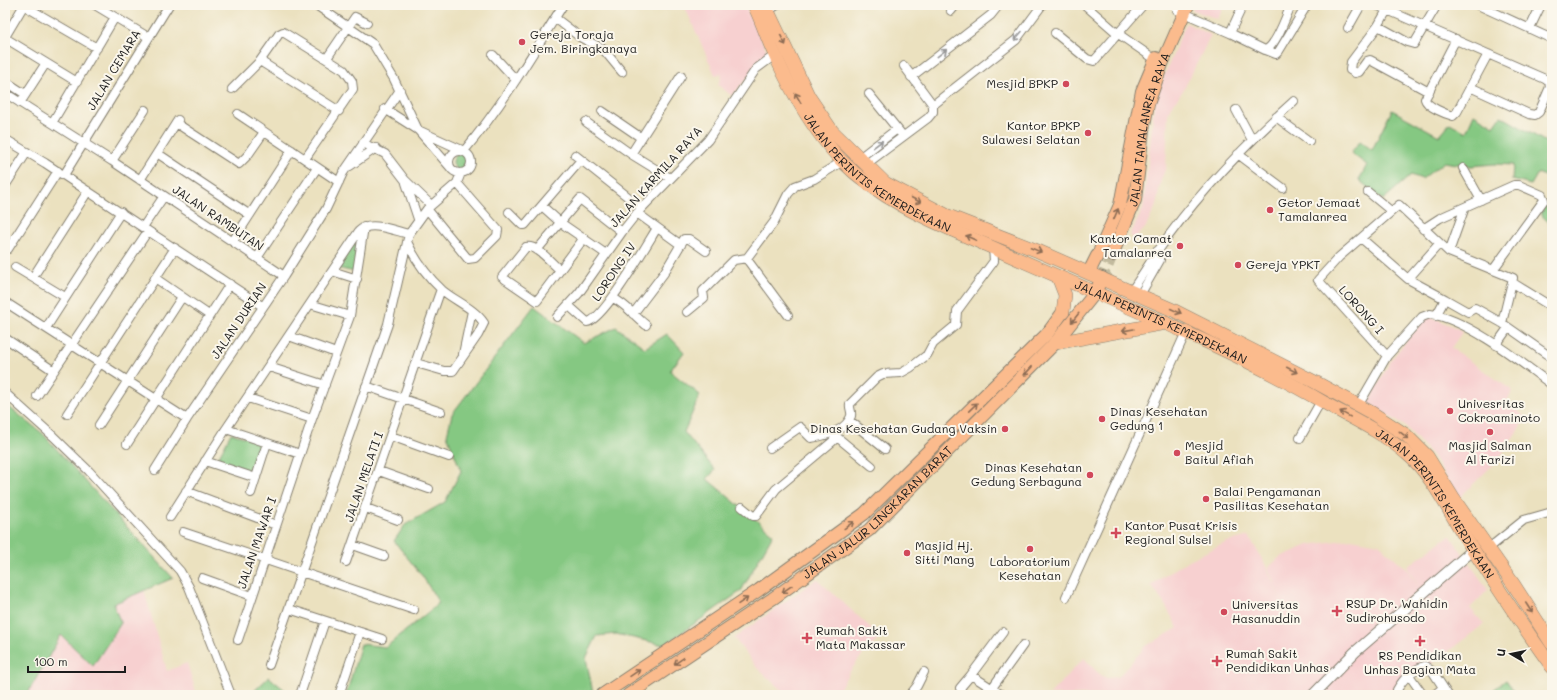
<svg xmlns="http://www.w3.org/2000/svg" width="1557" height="700" font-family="Mali,sans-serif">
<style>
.built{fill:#f7d0d0}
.green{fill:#85c882;stroke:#50724f}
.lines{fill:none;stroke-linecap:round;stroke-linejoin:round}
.primary-tunnel{stroke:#c2ba9e;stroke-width:12;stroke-dasharray:12 6;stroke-linecap:butt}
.minor-casing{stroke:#847e6e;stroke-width:10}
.tertiary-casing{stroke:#847e6e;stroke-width:12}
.primary-casing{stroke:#847e6e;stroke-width:14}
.trunk-casing{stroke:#847e6e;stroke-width:14}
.minor{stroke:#fff;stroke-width:8}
.tertiary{stroke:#fff;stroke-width:10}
.primary{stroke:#fbbb8d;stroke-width:12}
.trunk{stroke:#fbbb8d;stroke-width:13}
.oneway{stroke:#999}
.oneway2{stroke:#8c6c54}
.poi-dot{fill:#d1495b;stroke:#fbf7ec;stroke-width:1.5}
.labels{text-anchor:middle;stroke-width:4;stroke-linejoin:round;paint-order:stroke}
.poi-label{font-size:12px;fill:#1c1c1c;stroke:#fbf7ec;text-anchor:start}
.street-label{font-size:12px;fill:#1c1c1c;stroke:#fbf7ec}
</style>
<rect width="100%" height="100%" fill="#fbf7ec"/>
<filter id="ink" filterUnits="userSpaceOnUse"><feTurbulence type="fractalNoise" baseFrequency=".025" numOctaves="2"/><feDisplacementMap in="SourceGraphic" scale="8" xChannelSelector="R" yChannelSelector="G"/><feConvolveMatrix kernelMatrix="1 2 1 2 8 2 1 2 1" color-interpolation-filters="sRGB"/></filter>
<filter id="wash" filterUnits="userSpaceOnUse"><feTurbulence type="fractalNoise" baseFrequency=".012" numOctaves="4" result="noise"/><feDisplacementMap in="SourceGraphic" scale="16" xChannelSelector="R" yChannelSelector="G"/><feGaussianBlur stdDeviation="0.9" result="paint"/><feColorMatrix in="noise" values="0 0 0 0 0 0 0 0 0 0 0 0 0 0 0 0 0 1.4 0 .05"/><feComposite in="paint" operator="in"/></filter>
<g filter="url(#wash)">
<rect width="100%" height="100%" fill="#ebe1bf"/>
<path class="built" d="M684,5H745L768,53L732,96L718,85L722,74L715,75Z
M1195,5H1224L1218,19L1192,10Z
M1186,23L1211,35L1184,89L1168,112L1166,167L1161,180L1156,206L1146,227L1135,239L1130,235L1143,209L1155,98Z
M1427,315L1463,331L1451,348L1513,391L1507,401L1526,418L1498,460L1458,499L1432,455L1405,426L1368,403L1391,360Z
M1450,535L1488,590L1470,608L1484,624L1429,666L1423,661L1390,691L1350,683L1391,692L1393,695H1049L1084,658L1100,675L1107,678L1118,677L1146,646L1178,628L1165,605L1151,585L1187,561L1227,542L1249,536L1267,568L1283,605L1268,568L1280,557L1308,545L1351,539L1379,544L1407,569L1419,587L1407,567Z
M817,579L881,637L863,654L848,674L836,695H787L757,668L734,638Z
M144,590L167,671L187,663L197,695H32L29,691L61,635L93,665L113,604Z"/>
<path class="green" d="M1392,110L1439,136L1450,123L1466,132L1474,114L1494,126L1501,116L1546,142L1552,132V180L1538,173L1531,185L1512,180L1513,165L1494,164L1471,166L1444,162L1422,179L1411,175L1383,200L1359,180L1367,165L1351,153L1360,141L1372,150Z
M453 162a9 9 0 1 1 18 0a9 9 0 1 1-18 0Z
M1552,197V225L1540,214Z
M361,234L355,272L337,268Z
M534,306L584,343L616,327L645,348L667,334L684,352L670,371L700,395L684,432L715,470L707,479L773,534L741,591L664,645L616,634L597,636L586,658L593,693L590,695H346L361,644L386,647L439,603L423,577L394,541L405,525L445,502L461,471L447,435L452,414Z
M5,404L42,433L173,578L113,604L121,623L93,666L61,635L29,691L32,695H5Z
M231,433L263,443L254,474L217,460Z
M269,677L286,691L295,693V695H250Z
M1506,680L1517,695H1487Z"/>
</g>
<g filter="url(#ink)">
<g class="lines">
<path class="primary-tunnel" d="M1109,281L1104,274L1112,255"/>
<g class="minor-casing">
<path id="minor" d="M23,5L97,48
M95,5L148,37
M316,5L373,44L394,79L418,130L464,151C502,106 532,55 563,5
M1085,5L1117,33L1156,60
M1376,5L1545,79L1549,82L1550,87L1539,112L1535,115L1529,114L1470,87
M1478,5L1552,39
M1177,10L1230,33L1265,50C1276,47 1286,16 1291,5
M1387,10L1378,26L1351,62L1350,70L1355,73L1359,72L1367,61L1370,60L1429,92
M768,11L777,5
M951,11L956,5
M555,18L580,37L603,49L622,72
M1378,26L1407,42L1414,44L1437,5
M1348,28L1361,5
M1530,28L1541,5
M1055,33L1087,59L1094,61L1143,5
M1230,33L1243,5
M5,37L24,5
M5,38L77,82
M1456,39L1425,99C1427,107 1446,114 1453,116L1457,112L1488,54
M1266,50L1276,54L1279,51L1307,5
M493,55L516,80
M327,58L355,17L367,23
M260,61L339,111
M904,66L933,105
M911,77L991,15L999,5
M5,81L25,94
M232,89L260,61L279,34L283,32L344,70L352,81L353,89L305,159
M5,93L112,161L284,276
M869,94L903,136
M20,103L46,63
M385,109L418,130L450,167
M1236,110L1252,140
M602,111L640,137
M238,114L339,182
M1276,117L1309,141
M586,122L631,154L670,178
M52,123L115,17
M176,123L239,164L248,155L264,132
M5,139L45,163L262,306
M363,143L385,154L405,180L431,205
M449 162a11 11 0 1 1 22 0a11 11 0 1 1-22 0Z
M157,153L250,215
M631,154L681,76
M1238,154L1283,188
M575,155L642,208
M858,159L897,129
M112,161L145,110
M865,165L928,118L933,112V105L1016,40L1042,5
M350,166L376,148
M1463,168L1481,200
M64,175L169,5
M140,180L178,120
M406,183L418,219
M5,186L27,152
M1368,192L1391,211
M542,206L561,223L606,254
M427,209L468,259L475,258L497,236L498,230L457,183
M509,212L522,225H525L581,160
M637,213L681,245
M143,227L164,196
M1423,229L1440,218L1514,185H1519L1542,195L1544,200L1493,270
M1361,238L1399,205L1449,252L1513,278L1502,323
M233,241L292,150
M407,242C415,259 428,277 442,290C455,301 474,308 484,323L478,335L453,371H444L416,363
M8,249L58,171
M537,250L580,199L622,232
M1449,252L1465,207
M257,258L317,168
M746,258L788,315
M15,267L65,297
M560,270C551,263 538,245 526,247L502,277L537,301L584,238
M332,271L357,279
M33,277L88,191
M155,278L209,315
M1408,279L1439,244
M1513,283L1552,307
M1131,292C1140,278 1149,264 1158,251C1196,195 1244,146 1294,101
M1140,295L1160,260V256L1157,251
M613,298C627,305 634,316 646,325
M1445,299L1468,312L1475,308L1502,323L1552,358
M5,302L187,419
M310,304L350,316
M568,305L587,322C603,321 647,244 657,228
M687,312L704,298L703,291L734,260L747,258L774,222L788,194L795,186L814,179L843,161
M633,314L664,273L684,239H689L706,251
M557,317L579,293L622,232L637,213L708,140L756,69L775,55
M46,328L121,212
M289,336L336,353
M5,338L54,371
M1496,345L1508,328
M463,354L472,311
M1387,356L1318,280L1339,257L1361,238L1408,279L1445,299L1436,316
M269,367L325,385
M366,386L441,412
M5,393L53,436L89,471L180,571L189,587L231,695
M37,396L148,231
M248,398L312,419
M1358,406L1387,356L1422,317L1430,314C1467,319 1521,362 1552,385
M67,414L175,248
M849,420L885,449
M99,425L182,297
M226,429L300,454
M391,436L449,457
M837,437L872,466
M1300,438L1321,401
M127,444L230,284
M770,448L800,427L811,438C825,436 846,431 851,416C852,411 849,408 850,404L877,377L883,374L901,373L910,368L927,355L933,344L956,325L957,311L994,261L993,248
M205,461L256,478
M155,470L187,419L284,276L326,209L343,173L400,90
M379,471L429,489
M186,491L276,525
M251,493L267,443
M742,507L753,516H756L776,489L832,442L837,437L832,432
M366,508L398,520
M170,517L226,429L359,231C370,220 395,231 409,234
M183,532L414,610
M353,545L384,556
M1489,548L1524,520L1552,512
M346,562L441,289
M202,578L252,596
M1066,597L1186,332
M289,609L382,639
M238,640L312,419L350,316L364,227
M269,665L388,324L409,234L427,209L457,183L461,173
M971,675L1003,632
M1409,675L1423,695
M992,688L1023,645
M300,695L325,621
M339,695L360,632
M910,695L917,686L924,672
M963,695L960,688L971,675L1002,695
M1400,695L1397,690C1403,679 1413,669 1425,666L1433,672L1448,695
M1434,695L1443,688"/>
</g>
<g class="tertiary-casing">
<path id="tertiary" d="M1313,695L1355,652L1473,550"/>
</g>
<g class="primary-casing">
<g id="primary">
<path d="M1100,250L1120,205L1142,91L1156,58"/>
<path id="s1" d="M1112,255L1135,200L1143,130L1148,104L1162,64L1188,5"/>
<path d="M1089,272L1097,256"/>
<path d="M602,695L759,590L864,514L1047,334L1063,312"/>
<path id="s2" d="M628,695L772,599L869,530L1055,343L1095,293L1102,278"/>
</g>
</g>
<g class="trunk-casing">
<g id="trunk">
<path id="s3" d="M754,5C762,21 767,39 775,55C791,91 814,131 841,160C885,205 944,226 1000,251C1109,300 1220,342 1323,402C1351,418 1382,432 1406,453C1431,473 1448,510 1465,537C1493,581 1522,625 1552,667"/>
<path d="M765,5L809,97L832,131L885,183L946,215L1038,251L1173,310L1315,382L1372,413L1406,435L1427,456L1453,498L1514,585L1552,644"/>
<path d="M1058,277L1065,295L1063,312"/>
<path d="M1055,343L1166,323"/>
</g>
</g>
<use href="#minor" class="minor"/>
<use href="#tertiary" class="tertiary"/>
<use href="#primary" class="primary"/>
<use href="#trunk" class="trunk"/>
</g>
<defs><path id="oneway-shaft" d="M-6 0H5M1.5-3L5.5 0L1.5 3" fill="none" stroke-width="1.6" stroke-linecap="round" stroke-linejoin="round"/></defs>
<g class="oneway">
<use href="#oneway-shaft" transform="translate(1018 36) rotate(132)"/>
<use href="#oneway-shaft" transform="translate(942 53) rotate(-38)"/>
<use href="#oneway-shaft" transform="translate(878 144) rotate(-37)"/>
</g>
<g class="oneway2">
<use href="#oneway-shaft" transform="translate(783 40) rotate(63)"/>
<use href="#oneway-shaft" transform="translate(798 98) rotate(-119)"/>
<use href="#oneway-shaft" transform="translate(916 200) rotate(27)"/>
<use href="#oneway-shaft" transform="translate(1116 214) rotate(-67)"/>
<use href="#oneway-shaft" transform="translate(971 238) rotate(-156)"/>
<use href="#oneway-shaft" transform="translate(1036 250) rotate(22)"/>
<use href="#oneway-shaft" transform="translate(1176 311) rotate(25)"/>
<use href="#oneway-shaft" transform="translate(1075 318) rotate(129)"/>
<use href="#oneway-shaft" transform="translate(1128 330) rotate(170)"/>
<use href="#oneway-shaft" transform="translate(1292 370) rotate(27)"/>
<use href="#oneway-shaft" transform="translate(1028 371) rotate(133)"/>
<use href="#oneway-shaft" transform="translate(973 407) rotate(-44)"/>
<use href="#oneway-shaft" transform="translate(1345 414) rotate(-151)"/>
<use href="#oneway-shaft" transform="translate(1404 435) rotate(38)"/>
<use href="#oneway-shaft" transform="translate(849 525) rotate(-36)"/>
<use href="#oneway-shaft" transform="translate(787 589) rotate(145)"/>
<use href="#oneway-shaft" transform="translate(743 601) rotate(-34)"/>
<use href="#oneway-shaft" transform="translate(1529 608) rotate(57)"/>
<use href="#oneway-shaft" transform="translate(679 661) rotate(146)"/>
<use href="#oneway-shaft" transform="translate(635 673) rotate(-34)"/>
</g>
</g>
<g class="poi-dot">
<circle cx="522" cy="42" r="4"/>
<circle cx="1066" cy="84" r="4"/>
<circle cx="1088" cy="133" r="4"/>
<circle cx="1270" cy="210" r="4"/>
<circle cx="1180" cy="246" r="4"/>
<circle cx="1238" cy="265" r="4"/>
<circle cx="1450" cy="411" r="4"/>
<circle cx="1102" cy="419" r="4"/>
<circle cx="1005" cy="429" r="4"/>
<circle cx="1490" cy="432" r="4"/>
<circle cx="1177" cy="453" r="4"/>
<circle cx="1090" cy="475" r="4"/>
<circle cx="1206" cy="499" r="4"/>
<path d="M1114 527h4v4h4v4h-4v4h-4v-4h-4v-4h4z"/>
<circle cx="1030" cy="549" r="4"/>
<circle cx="907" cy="553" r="4"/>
<path d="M1335 605h4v4h4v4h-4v4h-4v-4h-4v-4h4z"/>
<circle cx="1224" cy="612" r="4"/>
<path d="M805 632h4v4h4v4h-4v4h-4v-4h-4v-4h4z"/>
<path d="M1418 635h4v4h4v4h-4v4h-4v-4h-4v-4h4z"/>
<path d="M1215 655h4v4h4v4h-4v4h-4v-4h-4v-4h4z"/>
</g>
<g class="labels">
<g class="poi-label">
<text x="530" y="39">Gereja Toraja<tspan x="530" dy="14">Jem. Biringkanaya</tspan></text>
<text x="1058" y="88" text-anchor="end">Mesjid BPKP</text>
<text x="1080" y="130" text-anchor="end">Kantor BPKP<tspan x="1080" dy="14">Sulawesi Selatan</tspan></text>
<text x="1278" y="207">Getor Jemaat<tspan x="1278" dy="14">Tamalanrea</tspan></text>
<text x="1172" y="243" text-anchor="end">Kantor Camat<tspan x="1172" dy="14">Tamalanrea</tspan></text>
<text x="1246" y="269">Gereja YPKT</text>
<text x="1458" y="408">Univesritas<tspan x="1458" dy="14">Cokroaminoto</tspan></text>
<text x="1110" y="416">Dinas Kesehatan<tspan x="1110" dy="14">Gedung 1</tspan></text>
<text x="997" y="433" text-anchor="end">Dinas Kesehatan Gudang Vaksin</text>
<text x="1185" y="450">Mesjid<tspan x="1185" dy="14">Baitul Afiah</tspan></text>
<text x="1490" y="450" text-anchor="middle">Masjid Salman<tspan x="1490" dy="14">Al Farizi</tspan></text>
<text x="1082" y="472" text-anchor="end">Dinas Kesehatan<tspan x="1082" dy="14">Gedung Serbaguna</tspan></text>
<text x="1214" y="496">Balai Pengamanan<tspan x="1214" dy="14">Pasilitas Kesehatan</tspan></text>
<text x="1125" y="530">Kantor Pusat Krisis<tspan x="1125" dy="14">Regional Sulsel</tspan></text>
<text x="915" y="550">Masjid Hj.<tspan x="915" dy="14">Sitti Mang</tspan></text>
<text x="1030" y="566" text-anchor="middle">Laboratorium<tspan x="1030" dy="14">Kesehatan</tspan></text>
<text x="1346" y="608">RSUP Dr. Wahidin<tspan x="1346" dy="14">Sudirohusodo</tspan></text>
<text x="1232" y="609">Universitas<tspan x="1232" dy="14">Hasanuddin</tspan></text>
<text x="816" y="635">Rumah Sakit<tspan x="816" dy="14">Mata Makassar</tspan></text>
<text x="1226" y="658">Rumah Sakit<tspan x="1226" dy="14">Pendidikan Unhas</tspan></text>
<text x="1420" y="660" text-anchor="middle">RS Pendidikan<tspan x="1420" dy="14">Unhas Bagian Mata</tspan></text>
</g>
<g class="street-label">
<text transform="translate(114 70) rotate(-59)" y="4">JALAN CEMARA</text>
<text dy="4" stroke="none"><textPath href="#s1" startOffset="132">JALAN TAMALANREA RAYA</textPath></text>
<text dy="4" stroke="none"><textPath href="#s3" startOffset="215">JALAN PERINTIS KEMERDEKAAN</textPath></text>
<text transform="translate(656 177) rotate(-48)" y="4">JALAN KARMILA RAYA</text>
<text transform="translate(218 218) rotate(34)" y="4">JALAN RAMBUTAN</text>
<text transform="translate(614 272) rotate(-56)" y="4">LORONG IV</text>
<text transform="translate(1361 310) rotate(48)" y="4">LORONG I</text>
<text transform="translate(239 321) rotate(-56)" y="4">JALAN DURIAN</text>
<text dy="4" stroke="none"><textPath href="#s3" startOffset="539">JALAN PERINTIS KEMERDEKAAN</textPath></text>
<text transform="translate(364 477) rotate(-71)" y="4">JALAN MELATI I</text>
<text dy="4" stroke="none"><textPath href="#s3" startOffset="875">JALAN PERINTIS KEMERDEKAAN</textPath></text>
<text dy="4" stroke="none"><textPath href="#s2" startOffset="310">JALAN JALUR LINGKARAN BARAT</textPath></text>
<text transform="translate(257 543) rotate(-71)" y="4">JALAN MAWAR I</text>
</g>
</g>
<rect width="1557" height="700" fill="none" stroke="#fbf7ec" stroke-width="20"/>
<g transform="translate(1511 654) rotate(279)" stroke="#fbf7ec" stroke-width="3" paint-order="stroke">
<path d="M0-3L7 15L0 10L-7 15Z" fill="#1c1c1c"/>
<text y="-6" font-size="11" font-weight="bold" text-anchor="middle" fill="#1c1c1c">U</text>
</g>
<path d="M28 666v6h97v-6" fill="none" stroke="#1c1c1c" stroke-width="2"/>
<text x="34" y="666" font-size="12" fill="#1c1c1c" stroke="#fbf7ec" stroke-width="3" paint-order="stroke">100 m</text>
</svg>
